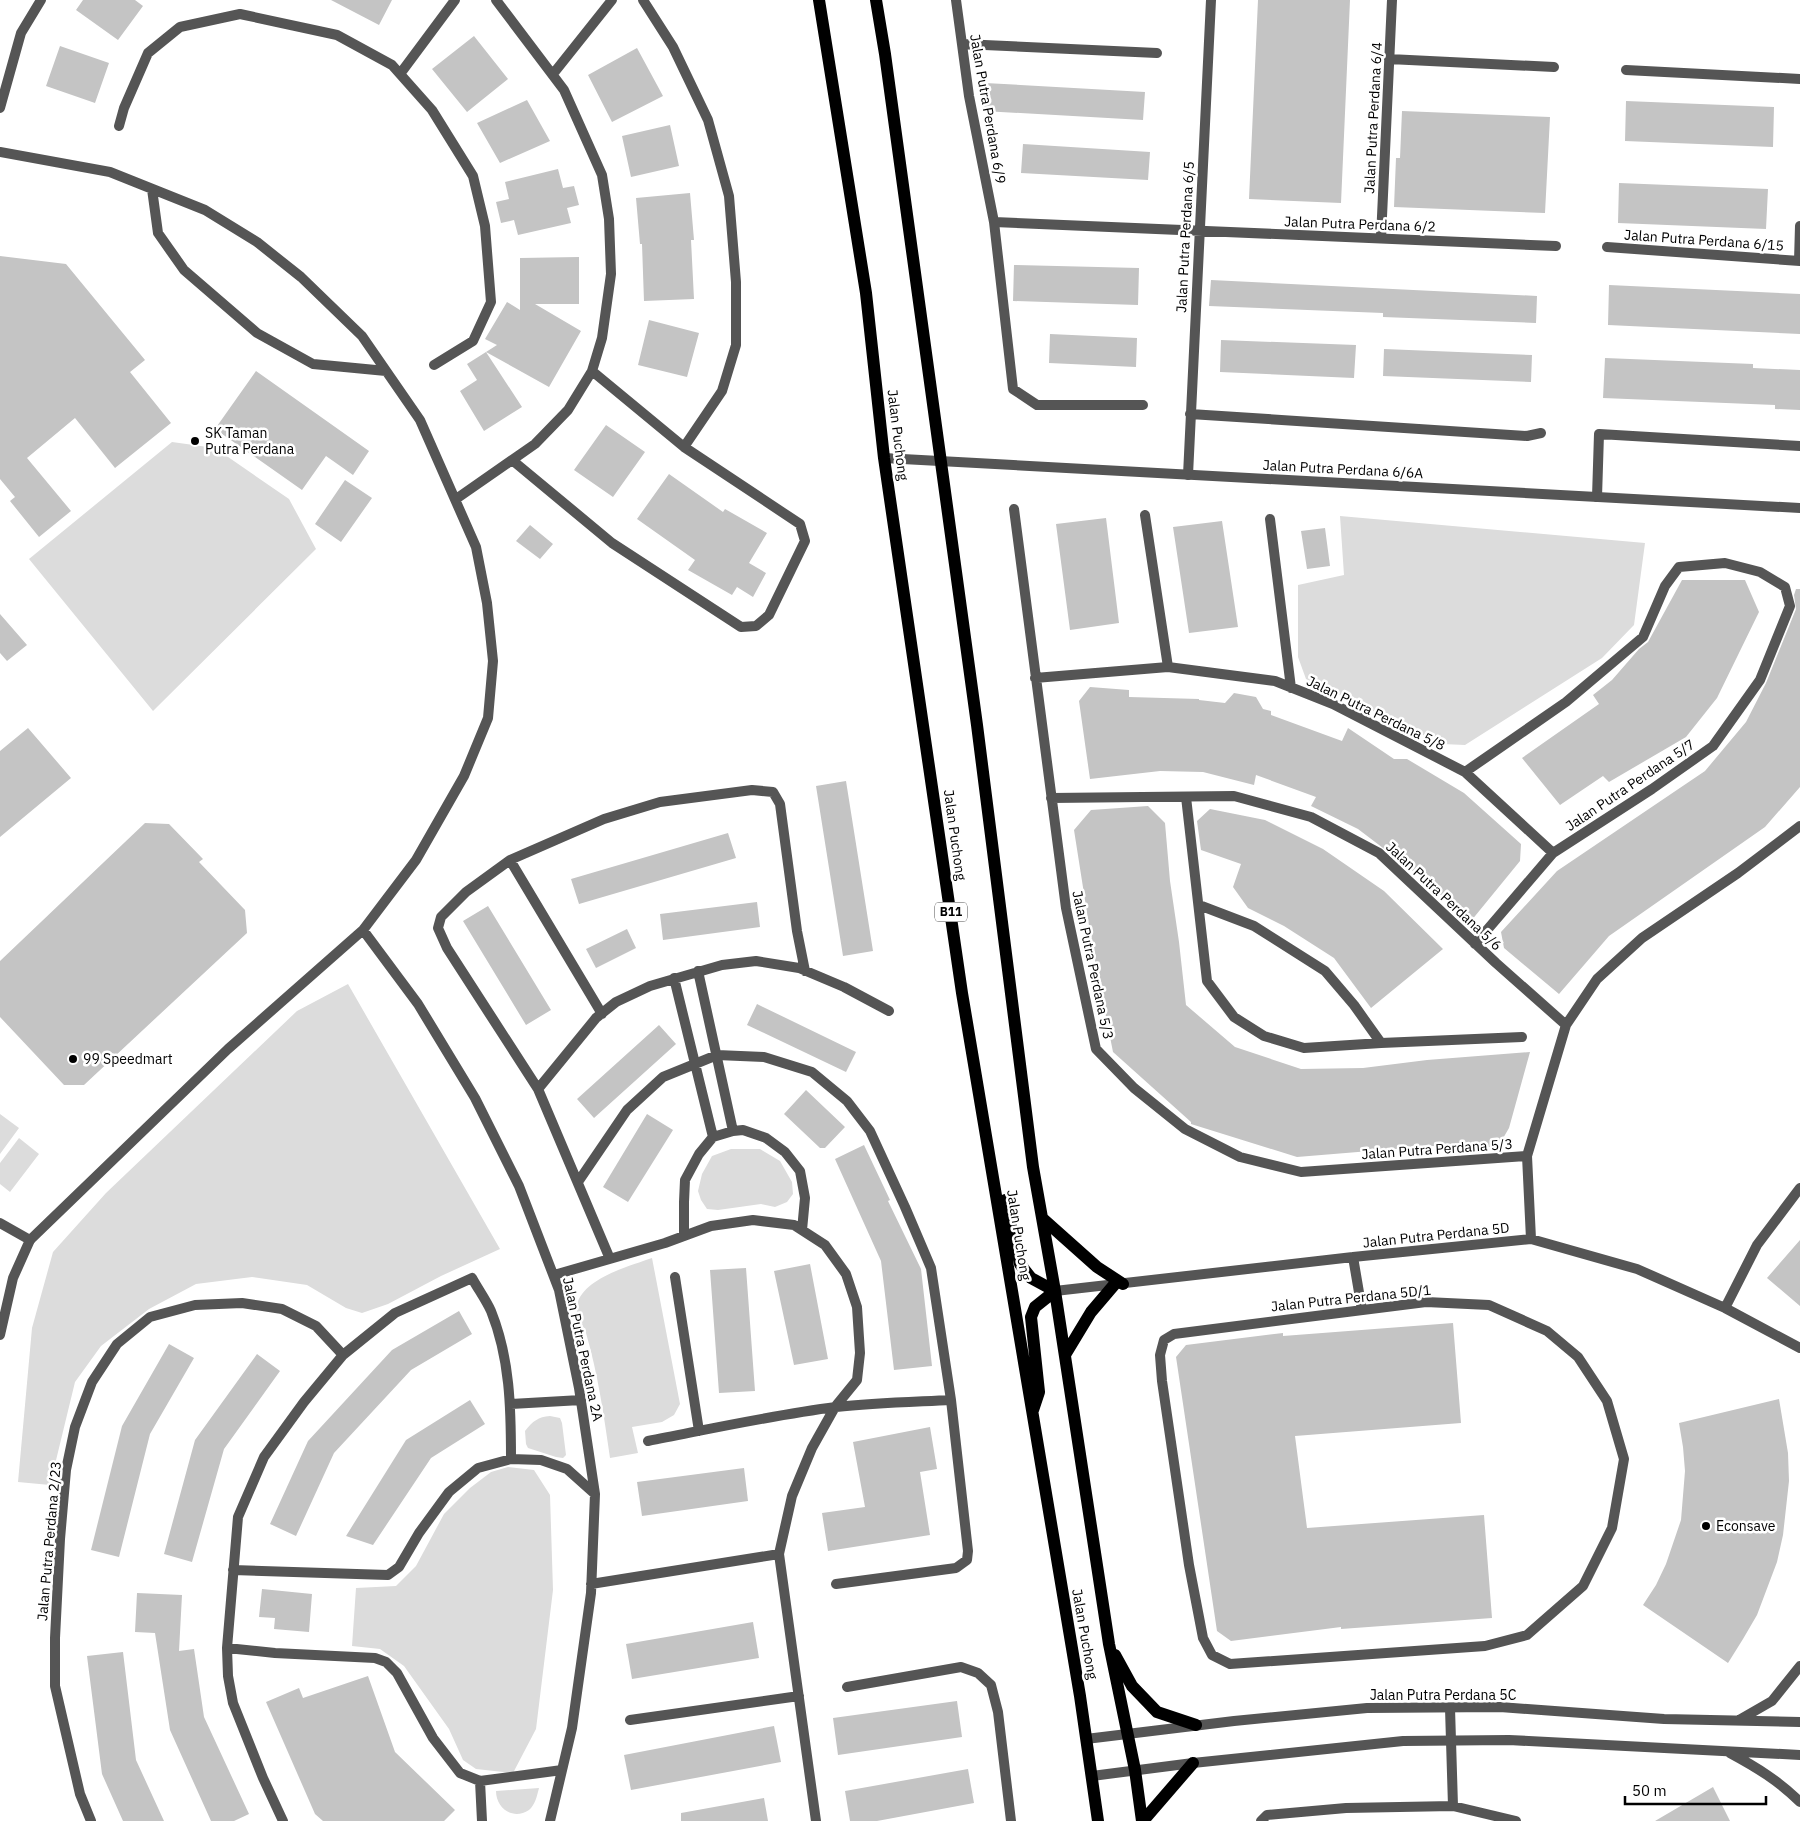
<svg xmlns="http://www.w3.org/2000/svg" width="1800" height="1821" font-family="'IBM Plex Sans',sans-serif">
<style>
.green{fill:#dcdcdc}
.building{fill:#c4c4c4}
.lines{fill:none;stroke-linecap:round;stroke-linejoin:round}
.minor{stroke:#555;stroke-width:10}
.tertiary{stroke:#555;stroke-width:10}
.primary{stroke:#000;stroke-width:12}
.poi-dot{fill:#000;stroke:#fff;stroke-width:2}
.labels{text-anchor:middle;stroke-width:5;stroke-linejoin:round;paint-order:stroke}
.shield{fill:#fff;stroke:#4c4c4c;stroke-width:1}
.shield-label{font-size:12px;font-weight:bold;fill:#000}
.street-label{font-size:14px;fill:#000;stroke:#fff}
.poi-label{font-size:14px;fill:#000;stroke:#fff;text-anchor:start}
</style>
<rect width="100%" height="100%" fill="#fff"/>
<path class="green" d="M172,442L215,448L289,499L316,549L153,711L29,559Z
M1340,516L1645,543L1634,625L1602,658L1465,745L1442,744L1306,679L1298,657V585L1344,575Z
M348,984L500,1249L441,1276L388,1304L362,1313L346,1308L307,1285L252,1277L196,1284L149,1309L101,1346L75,1382L50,1485L18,1482L32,1328L53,1252L106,1193L297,1011Z
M0,1114L19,1128L0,1154Z
M19,1138L39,1154L10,1192L0,1184V1163Z
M731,1149H760L780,1161L792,1182L793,1194L787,1202L775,1207L761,1204L718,1210L707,1209L701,1200L698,1191L702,1174L712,1156Z
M652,1258L680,1404L674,1415L662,1422L632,1427L638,1453L610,1458C604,1416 598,1374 586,1333C583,1324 575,1316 577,1305C583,1278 630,1266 652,1258Z
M550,1416L560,1418L562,1423L566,1455L563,1458L556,1457L528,1448L526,1444L525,1431C533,1421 538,1417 550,1416Z
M508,1467L534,1470L550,1495L553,1590L536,1729L513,1773L476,1769L463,1760L449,1729L404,1666L380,1649L352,1646L356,1588L396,1586L416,1566L444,1514L470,1488L491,1472Z
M539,1788C537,1796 535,1805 529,1810C513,1821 496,1808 496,1791Z"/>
<path class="building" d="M83,0H135L143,6L118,40L76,10Z
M331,0H392L379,25Z
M1258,0H1350L1341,203L1249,199Z
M474,36L508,79L467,112L432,69Z
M60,46L109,63L95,103L46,86Z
M637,48L663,96L612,122L588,75Z
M985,83L1145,92L1143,120L983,111Z
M527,100L550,141L500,163L477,123Z
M1626,101L1774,107L1773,147L1625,141Z
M1402,111L1550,117L1545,213L1394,207L1396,158H1400Z
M670,125L679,166L631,177L622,136Z
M1023,144L1150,152L1148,180L1021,173Z
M558,169L563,188L574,186L579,205L567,208L571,223L518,235L514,220L501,223L496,202L509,199L505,182Z
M1619,183L1768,189L1766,229L1618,223Z
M690,193L694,240H691L694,299L644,301L642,244H640L636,198Z
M0,256L66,264L145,360L130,372L171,423L115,468L75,418L27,458L71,511L39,537L10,501L15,497L0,479Z
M579,257V304H535L581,331L549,387L486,352L497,345L485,339L507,302L520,310V258Z
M1014,265L1139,268L1138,305L1013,301Z
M1211,280L1537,296L1536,323L1383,317V313L1209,306Z
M1609,285L1800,294V334L1608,325Z
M649,320L699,333L687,377L638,365Z
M1050,334L1137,338L1136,367L1049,363Z
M1221,340L1356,345L1354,378L1220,372Z
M1384,349L1532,355L1531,382L1383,376Z
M486,352L522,407L484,431L460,391L477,380L467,364Z
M1605,358L1753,364V368L1800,370V410L1775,409V405L1603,398Z
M256,371L369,451L353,475L326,456L302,490L215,429Z
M606,425L645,452L613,497L574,470Z
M669,474L723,512L725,509L767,533L749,563L766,573L753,597L737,587L732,595L688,570L695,560L637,519Z
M345,480L372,498L341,542L315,524Z
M1106,518L1119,623L1070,630L1056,524Z
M1222,521L1238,627L1189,633L1173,527Z
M530,525L553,544L540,559L516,541Z
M1325,528L1330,566L1307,569L1301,531Z
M1682,580H1745L1759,612L1717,698L1686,737L1609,782L1603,776L1560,805L1522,758L1599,704L1593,695L1612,680L1639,649L1648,642Z
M1796,589H1800V787L1765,827L1609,936L1559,994L1504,948L1501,932L1557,871L1705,771L1746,722L1766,683L1796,609L1794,595Z
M0,614L27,645L7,661L0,653Z
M1090,687L1129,690V697L1199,699V700L1225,703L1234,693L1256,697L1263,709L1271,711V715L1342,741L1348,728L1394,759H1407L1464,793L1521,844L1520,861L1471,921L1408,867L1358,829L1311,806L1316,797L1256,775L1254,785L1203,772L1160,771L1090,779L1079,701Z
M28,728L71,778L0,837V751Z
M846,781L873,951L843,956L816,786Z
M1148,806L1165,823L1170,881L1179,942L1186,1005L1235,1047L1301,1069L1363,1068L1427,1060L1530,1052L1509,1128L1498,1147L1431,1146L1297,1157L1191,1124V1122L1113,1052L1093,951L1074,830L1091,810Z
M1210,809L1265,820L1323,849L1384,891L1443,949L1371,1008L1334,958L1284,926L1248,908L1233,887L1241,864L1201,850L1197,821Z
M145,823L169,824L203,859L199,862L245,910L247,933L84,1085H64L0,1017V961Z
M728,833L736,858L579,904L571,879Z
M757,902L760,927L663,940L660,914Z
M488,906L551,1010L526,1025L463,921Z
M627,929L636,948L596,968L586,949Z
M757,1004L856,1052L846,1072L747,1025Z
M659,1025L676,1044L594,1118L577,1099Z
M806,1090L845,1127L825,1148H820L784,1114Z
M647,1114L673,1130L628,1202L603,1187Z
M864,1145L890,1200L888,1201L921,1269L932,1366L894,1370L881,1261L835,1159Z
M1800,1240V1306L1767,1278Z
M810,1264L828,1359L794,1365L774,1271Z
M746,1268L755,1391L719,1393L710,1270Z
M459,1311L472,1334L411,1370L334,1453L296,1536L270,1524L308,1441L392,1350Z
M1453,1323L1461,1423L1295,1436L1307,1528L1484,1515L1492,1618L1341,1629V1627L1231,1641L1217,1631L1176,1357L1186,1345L1283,1333V1336Z
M169,1344L194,1358L150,1434L119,1557L91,1550L122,1426Z
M257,1354L280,1371L224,1449L192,1562L164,1554L195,1440Z
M1779,1399L1788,1453L1789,1481L1783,1535L1777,1562L1757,1615L1743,1639L1728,1663L1643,1605L1656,1585L1666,1564L1681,1520L1685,1471L1683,1447L1679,1423Z
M470,1400L485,1424L431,1458L373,1545L346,1536L406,1440Z
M930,1427L937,1469L920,1472L930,1535L828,1551L822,1513L865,1507L853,1442Z
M744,1468L748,1501L642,1516L637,1482Z
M262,1589L312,1594L309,1632L274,1629L275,1618L259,1617Z
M137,1593L182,1595L179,1651L194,1649L204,1717L249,1814L234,1821H211L170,1730L155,1633L135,1632Z
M753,1622L759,1658L632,1679L626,1644Z
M123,1652L136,1760L164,1821H123L102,1774L87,1656Z
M368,1676L395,1752L455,1810L444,1821H323L315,1814L266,1702L299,1688L303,1698Z
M957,1701L962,1737L838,1755L833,1718Z
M774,1726L781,1762L631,1790L624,1755Z
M968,1769L974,1803L877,1821H850L845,1791Z
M1713,1787L1730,1821H1655Z
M764,1798L768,1821H681V1813Z"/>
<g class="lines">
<path class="minor" d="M643,0L673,47L708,120L729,196L736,282V345L722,391L684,447
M956,0L969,96L994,222L1013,389L1037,405H1143
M962,44L1157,53
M1389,59L1554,67
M1626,70L1800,79
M400,74L455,0
M553,74L612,0
M0,108L21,33L41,0
M119,126L124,108L148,53L180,27L240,14L337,35L392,65L432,110L473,176L485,226L491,302L473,341L434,365
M0,152L110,172L205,210L257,242L301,277L362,336L420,420L476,547L487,603L493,661L488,718L464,776L416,860L363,930L228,1049L30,1240
M152,189L158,233L184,270L257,333L313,364L386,371
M994,222L1556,246
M1381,238L1392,0
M1607,247L1800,261
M1799,261L1800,226
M1190,414L1527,436L1541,433
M512,460L612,543L741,627L756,626L769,615L805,541L800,524L684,447L592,371
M1188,475L1211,0
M1597,497L1599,434L1800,446
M456,499L535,444L568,410L592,371L602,338L611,274L609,219L602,175L564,90L496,0
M1014,509L1066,908L1096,1049L1134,1088L1185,1129L1240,1157L1301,1172L1527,1156
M1145,515L1168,667
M1270,519L1291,688
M1035,678L1168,667L1275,681L1333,704L1465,772L1553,853
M1465,772L1566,702L1643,637L1665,586L1679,567L1725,563L1760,572L1785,587L1790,606L1760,680L1713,746L1652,789L1553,853L1475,944
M1186,797L1207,981L1234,1017L1264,1036L1304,1048L1381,1043L1522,1037
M1051,798L1234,796L1311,817L1379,853L1496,963L1566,1025
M510,860L602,1014
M1199,905L1254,926L1325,971L1354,1005L1381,1043
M363,930L418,1004L475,1098L519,1186L559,1290L579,1388L595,1494L591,1593L572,1728L550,1821
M698,971L733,1131
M674,978L713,1137
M538,1089L596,1018L616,1002L650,986L722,965L756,961L799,968L844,987L889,1011
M578,1182L627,1110L663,1077L717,1055L764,1057L812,1072L847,1101L870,1131L905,1207L931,1268L951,1400L968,1551L967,1560L956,1568L836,1584
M684,1236V1202L685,1180L699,1154L713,1137L733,1131L743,1130L766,1138L785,1152L800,1171L805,1198L802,1230
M1531,1239L1527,1156L1566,1025L1597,979L1642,938L1738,873L1800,826
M1353,1257L1362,1310
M610,1259L538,1089L447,948L438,928L441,917L466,892L510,860L604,819L660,802L752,790L773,792L780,804L797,931L805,971
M554,1275L665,1243L711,1226L753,1220L794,1225L825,1245L846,1274L857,1307L860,1353L857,1380L835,1407L812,1448L792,1496L779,1554L816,1821
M675,1277L699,1431
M1055,1291L1353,1257L1531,1239L1637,1269L1725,1308L1800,1348
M1426,1302L1489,1305L1547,1331L1578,1357L1607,1401L1624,1459L1612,1528L1583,1586L1527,1635L1485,1646L1230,1664L1212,1655L1203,1638L1189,1565L1162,1381L1160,1355L1164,1340L1174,1334Z
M1725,1308L1757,1245L1800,1188
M511,1404L581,1400
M648,1441C710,1429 773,1415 836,1407C874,1403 912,1402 951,1400
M233,1570L388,1575L399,1567L419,1533L449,1492L478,1468L511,1459L541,1460L567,1469L595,1494
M591,1584L779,1554
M227,1648L275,1653L375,1658L386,1662L397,1673L433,1738L460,1773L480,1781L562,1770
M847,1687L961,1667L978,1673L991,1685L998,1712L1011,1821
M1450,1708L1453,1806
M630,1720L799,1696
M480,1781L482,1821
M91,1821L80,1794L55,1686V1638L60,1539L66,1470L75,1427L92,1382L117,1344L150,1317L195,1305L242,1303L282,1309L316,1326L343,1355
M283,1821L263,1778L233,1703L228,1676L227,1648L238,1517L264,1457L304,1402L343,1355L395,1313L472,1278C478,1289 486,1300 491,1311C510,1358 511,1408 511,1459
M1261,1821L1267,1815L1346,1808L1453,1806L1516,1821"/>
<path class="tertiary" d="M884,458L1800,508
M0,1223L30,1240L13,1278L0,1335
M1739,1720L1772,1701L1800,1666
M1086,1739L1234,1721L1367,1708L1500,1707L1664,1719L1800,1722
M1730,1753C1756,1767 1779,1781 1800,1802
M1092,1776L1193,1763L1403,1741L1509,1740L1800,1755"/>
<path class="primary" d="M819,0L866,293L884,458L962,993L1080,1696L1098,1821
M876,0L885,54L977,725L1033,1167L1055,1291L1109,1644L1135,1770L1142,1821
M1005,1200L1020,1264L1031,1278L1055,1291L1035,1307L1031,1317L1039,1392L1033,1410
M1042,1218L1097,1267L1123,1284
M1065,1355L1091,1312L1114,1285
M1115,1655L1132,1686L1157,1712L1196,1725
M1143,1821L1193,1763"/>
</g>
<g class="poi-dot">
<circle cx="195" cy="441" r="5"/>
<circle cx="73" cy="1059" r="5"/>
<circle cx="1706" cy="1526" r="5"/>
</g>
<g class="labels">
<rect class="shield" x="935" y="902.5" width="32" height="19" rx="4"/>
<g class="shield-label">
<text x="951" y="916">B11</text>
</g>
<g class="street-label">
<text transform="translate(988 109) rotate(80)" y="5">Jalan Putra Perdana 6/9</text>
<text transform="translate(1373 118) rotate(-87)" y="5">Jalan Putra Perdana 6/4</text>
<text transform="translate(1360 224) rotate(2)" y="5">Jalan Putra Perdana 6/2</text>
<text transform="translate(1185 237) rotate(-87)" y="5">Jalan Putra Perdana 6/5</text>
<text transform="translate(1704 240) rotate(4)" y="5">Jalan Putra Perdana 6/15</text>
<text transform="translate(898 435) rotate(83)" y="5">Jalan Puchong</text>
<text transform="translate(1343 469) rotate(3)" y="5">Jalan Putra Perdana 6/6A</text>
<text transform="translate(1376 713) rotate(26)" y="5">Jalan Putra Perdana 5/8</text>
<text transform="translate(1630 785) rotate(-34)" y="5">Jalan Putra Perdana 5/7</text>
<text transform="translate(955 835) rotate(82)" y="5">Jalan Puchong</text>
<text transform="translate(1444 896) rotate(43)" y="5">Jalan Putra Perdana 5/6</text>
<text transform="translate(1093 965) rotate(78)" y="5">Jalan Putra Perdana 5/3</text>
<text transform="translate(1437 1149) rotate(-4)" y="5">Jalan Putra Perdana 5/3</text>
<text transform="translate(1019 1235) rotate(81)" y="5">Jalan Puchong</text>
<text transform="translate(1436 1235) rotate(-6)" y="5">Jalan Putra Perdana 5D</text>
<text transform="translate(1351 1298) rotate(-6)" y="5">Jalan Putra Perdana 5D/1</text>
<text transform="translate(583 1349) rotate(78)" y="5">Jalan Putra Perdana 2A</text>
<text transform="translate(49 1541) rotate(-85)" y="5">Jalan Putra Perdana 2/23</text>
<text transform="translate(1085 1634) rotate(80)" y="5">Jalan Puchong</text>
<text x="1443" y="1700">Jalan Putra Perdana 5C</text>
</g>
<g class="poi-label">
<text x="205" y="438">SK Taman<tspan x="205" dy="16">Putra Perdana</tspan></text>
<text x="83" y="1064">99 Speedmart</text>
<text x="1716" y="1531">Econsave</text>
</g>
</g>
<path d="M1625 1796v8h141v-8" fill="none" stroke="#000000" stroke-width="2.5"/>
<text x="1632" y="1796" font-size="15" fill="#000000" stroke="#ffffff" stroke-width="4" paint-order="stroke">50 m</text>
</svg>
